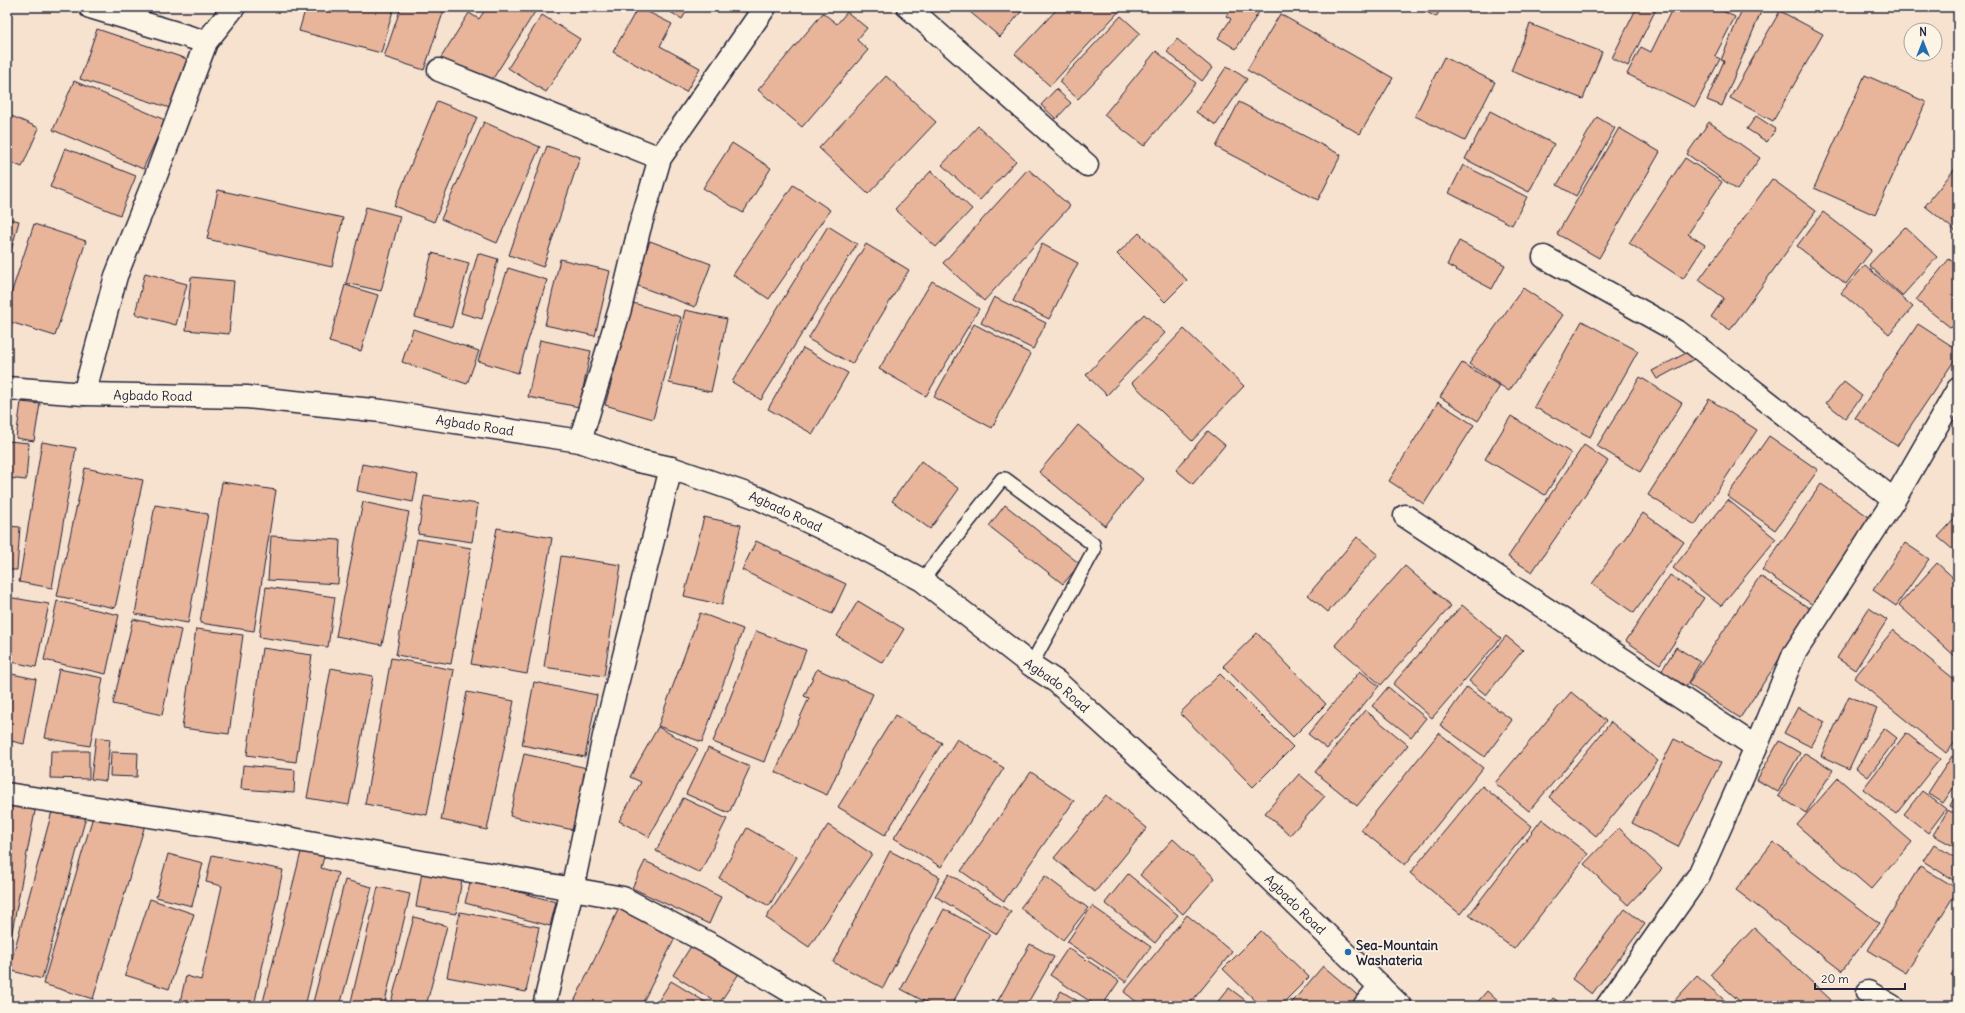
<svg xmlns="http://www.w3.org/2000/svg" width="1965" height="1013" font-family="Delius,sans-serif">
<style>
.building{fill:#e8b59b;stroke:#22223b}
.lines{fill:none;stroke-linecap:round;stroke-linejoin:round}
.service-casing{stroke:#22223b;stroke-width:16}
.minor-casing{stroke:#22223b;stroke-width:25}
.secondary-casing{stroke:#22223b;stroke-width:25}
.service{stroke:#fcf5e5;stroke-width:13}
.minor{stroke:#fcf5e5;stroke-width:22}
.secondary{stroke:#fcf5e5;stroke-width:22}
.poi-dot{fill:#1f6fb2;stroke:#fcf5e5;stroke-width:1.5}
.labels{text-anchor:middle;stroke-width:3.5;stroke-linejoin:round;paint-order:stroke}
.street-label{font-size:13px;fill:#22223b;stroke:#fcf5e5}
.poi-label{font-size:13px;font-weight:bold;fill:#22223b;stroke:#fcf5e5;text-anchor:start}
</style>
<rect width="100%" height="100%" fill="#f6e2cf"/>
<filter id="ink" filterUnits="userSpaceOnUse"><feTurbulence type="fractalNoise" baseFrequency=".025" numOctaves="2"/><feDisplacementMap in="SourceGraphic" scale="8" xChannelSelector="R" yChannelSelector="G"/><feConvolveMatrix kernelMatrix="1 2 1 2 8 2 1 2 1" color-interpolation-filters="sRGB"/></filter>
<g filter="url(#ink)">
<path class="building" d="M306,7H394L381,53L299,31Z
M401,7H445L424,70L384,57Z
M487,7H538L487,88L440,59L469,13L479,19Z
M638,7L672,24L660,46L700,68L686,92L613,52Z
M662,7H689L682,19Z
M737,7H756L751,15Z
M973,7H1025L1000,37L970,12Z
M1059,7H1123L1050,86L1015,54Z
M1232,7H1262L1236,49L1218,38L1231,19L1226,16Z
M1417,7H1442L1436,17Z
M1637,7H1657L1628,66L1612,58Z
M1673,7H1714L1735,17L1715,56L1720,59L1695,107L1627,74L1641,47L1651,52Z
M1743,7H1763L1722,106L1707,100L1724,61L1721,60Z
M1780,11L1823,34L1773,121L1730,98Z
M847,12L867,28L857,40L868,50L802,127L758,90L823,13L837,24Z
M1280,14L1393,78L1360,134L1247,70Z
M542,15L580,39L546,92L508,68Z
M1121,16L1140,33L1078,99L1059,82Z
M1530,24L1602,52L1583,99L1511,71Z
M97,29L187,59L170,108L80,79Z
M1177,39L1212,68L1202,81L1167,52Z
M1156,51L1196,83L1144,146L1104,115Z
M1444,57L1495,82L1465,141L1415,116Z
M1227,66L1247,79L1216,125L1196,112Z
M1865,75L1926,102L1875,215L1814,188Z
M886,76L936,122L868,194L819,148Z
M74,81L165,120L143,169L53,130Z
M1056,89L1071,103L1056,119L1041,105Z
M437,101L477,117L434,222L394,206Z
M1239,102L1341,155L1318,200L1216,147Z
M1490,111L1554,144L1529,192L1465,159Z
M7,114L39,128L22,167L7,161Z
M1756,116L1776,129L1767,142L1747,129Z
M1597,117L1615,128L1576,196L1557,185Z
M484,122L540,147L497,243L441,219Z
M1709,122L1760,158L1737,190L1687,154Z
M978,126L1016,161L980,200L942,165Z
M1619,128L1660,152L1599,258L1557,234Z
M732,143L771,168L743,213L703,188Z
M547,146L580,157L543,267L509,255Z
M65,148L136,176L120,215L50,187Z
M1685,158L1722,182L1688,234L1705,245L1683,279L1629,243Z
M1463,165L1527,197L1512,225L1449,193Z
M1957,166L1958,167V233L1925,206Z
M1028,169L1070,206L984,301L943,263Z
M931,171L972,209L936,247L895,209Z
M1772,179L1816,211L1730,330L1711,317L1724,298L1699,280Z
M793,185L830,210L769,299L733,275Z
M218,190L343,218L332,267L207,239Z
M366,207L400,216L381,291L346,283Z
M1823,212L1872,250L1846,284L1797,246Z
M7,218L19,221L7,266Z
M34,224L86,241L55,336L7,321V306Z
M828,226L857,244L761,400L732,382Z
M1905,227L1937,257L1902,296L1869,265Z
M1139,233L1187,280L1165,302L1117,254Z
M650,241L711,264L695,307L633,284Z
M1459,241L1505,265L1492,289L1447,265Z
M866,244L909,270L852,364L808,339Z
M1042,244L1078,263L1049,319L1013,301Z
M432,253L469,263L452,327L415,317Z
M478,253L498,259L482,319L461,313Z
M560,259L610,271L595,336L545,325Z
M1949,259L1958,266V319L1951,328L1916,300Z
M1865,265L1913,307L1889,334L1841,293Z
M508,268L547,280L518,373L478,361Z
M145,273L187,284L176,325L135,314Z
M191,277L234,281L229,334L186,330Z
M932,281L979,309L926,396L879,369Z
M345,285L378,295L361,351L329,342Z
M1523,288L1563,315L1509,391L1469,364Z
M994,297L1046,323L1033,349L981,323Z
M633,303L681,317L653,419L605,405Z
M685,310L727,319L711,392L669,383Z
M1144,314L1165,333L1107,395L1086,375Z
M1582,321L1638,351L1590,437L1534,407Z
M974,324L1031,354L992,428L934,397Z
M1918,324L1958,350V355L1897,446L1855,418Z
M413,329L479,351L467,384L402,362Z
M1184,329L1244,386L1192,441L1132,383Z
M540,340L591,351L579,407L528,397Z
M803,348L848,373L813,434L768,409Z
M1690,351L1694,359L1657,379L1652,371Z
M1462,363L1500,386L1478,421L1440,397Z
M1640,377L1682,403L1640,472L1597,446Z
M1844,382L1862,396L1845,418L1826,403Z
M1709,399L1757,430L1695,525L1648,495Z
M21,402L40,404L34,441L16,438Z
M1438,402L1474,425L1424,504L1389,481Z
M1511,416L1571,453L1545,495L1485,459Z
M1078,425L1143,479L1105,526L1039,472Z
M1208,431L1225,445L1193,484L1176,470Z
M1769,436L1818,470L1775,530L1727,496Z
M8,441L29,443L26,480L7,478Z
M42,442L76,448L52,588L19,582Z
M1584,445L1608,461L1532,572L1508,557Z
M921,461L959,489L930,529L892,501Z
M362,464L418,475L413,502L357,491Z
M85,468L143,480L115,608L57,596Z
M222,482L276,490L254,631L200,623Z
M1821,484L1872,519L1813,605L1762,570Z
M424,496L478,504L472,542L418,534Z
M1728,500L1776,539L1721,606L1673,568Z
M363,502L409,512L382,645L336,636Z
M155,505L208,514L188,623L135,614Z
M1005,505L1080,564L1063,584L989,526Z
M1643,513L1684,542L1634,613L1592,584Z
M1958,515V554L1938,537Z
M704,517L741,525L722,605L684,596Z
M7,526L20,527L17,570H7Z
M497,528L552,538L527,674L471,664Z
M271,536L340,540L338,584L268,580Z
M1357,537L1378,554L1328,612L1308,595Z
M417,539L471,548L451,664L396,655Z
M756,541L846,584L832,614L742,570Z
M1905,543L1929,559L1896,606L1873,590Z
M561,556L621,565L604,676L544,667Z
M1937,563L1958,582V659L1899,605Z
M1405,566L1451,606L1381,685L1335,645Z
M1670,575L1704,598L1660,664L1626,641Z
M1760,576L1812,610L1740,718L1688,684Z
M266,587L335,597L328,647L259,637Z
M7,597L49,604L36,667L7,661Z
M57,601L119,615L106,674L44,660Z
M858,601L904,629L883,663L837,636Z
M1462,605L1501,638L1432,718L1393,684Z
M1869,608L1887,620L1855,670L1837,658Z
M700,613L743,629L702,742L658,726Z
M133,619L181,630L162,715L113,704Z
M196,629L243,635L229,734L182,728Z
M1893,630L1958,682V739L1946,753L1854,678Z
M756,631L806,650L764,762L713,742Z
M1257,633L1326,704L1293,737L1223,666Z
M1506,636L1523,650L1486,695L1469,681Z
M1676,647L1700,662L1686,686L1661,672Z
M262,648L312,655L296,762L247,755Z
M391,658L454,670L427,815L365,804Z
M331,668L373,676L349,805L307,798Z
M59,669L103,678L90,746L45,738Z
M817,669L873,694L827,795L775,772L809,698L804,696Z
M1360,671L1379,686L1327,749L1308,734Z
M7,673L36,679L24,744L7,740Z
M1220,674L1293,747L1253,787L1180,713Z
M534,682L597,695L585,757L522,745Z
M1388,687L1426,718L1411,737L1372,706Z
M1467,687L1512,720L1485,757L1440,725Z
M467,692L514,701L487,830L441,820Z
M1571,692L1606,721L1529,811L1495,783Z
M1849,696L1877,709L1849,769L1821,756Z
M1798,707L1825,722L1811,747L1784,733Z
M1365,710L1408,745L1357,806L1315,772Z
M895,715L942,743L885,835L838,807Z
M1611,722L1658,761L1596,836L1549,797Z
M658,727L698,749L649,837L619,821L641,782L630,777Z
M1884,728L1897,738L1868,777L1856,768Z
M1439,733L1483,768L1405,865L1361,830Z
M1906,733L1940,759L1896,814L1863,789Z
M96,737L110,739L106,781L91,779Z
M957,739L1004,768L941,867L894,838Z
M1674,739L1721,762L1678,847L1632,823Z
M1779,741L1800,753L1778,792L1757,780Z
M708,748L750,767L729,813L686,794Z
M51,751H89V779L50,778Z
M111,752L138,753L137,777L110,776Z
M1805,753L1833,770L1806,813L1778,796Z
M524,754L587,768L573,830L510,816Z
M1952,756L1958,760V781L1943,803L1928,793Z
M243,765L295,770L294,793L241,789Z
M1031,772L1074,801L1004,901L961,871Z
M1299,774L1325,796L1290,835L1265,813Z
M1838,778L1912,842L1871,889L1797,825Z
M1482,786L1532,826L1460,914L1410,873Z
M1958,790V810L1950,806Z
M1922,791L1946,809L1928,833L1904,814Z
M1106,795L1147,828L1095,892L1054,858Z
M683,798L727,819L700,873L656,851Z
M7,801L36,806L7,958Z
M54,804L87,813L42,979L9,970Z
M95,810L145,825L93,999L43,984Z
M1948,810L1958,816L1957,848L1933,835Z
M1542,819L1588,854L1514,949L1469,915Z
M828,825L872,854L809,947L766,918Z
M747,828L797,857L769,906L719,878Z
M1619,828L1662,869L1628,905L1584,864Z
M1173,839L1215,878L1183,914L1140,875Z
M1773,842L1879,923L1842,971L1736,890Z
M1934,844L1958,860V883L1923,861Z
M302,848L325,853L321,868L338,873L305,1006H262Z
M890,851L940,877L883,988L833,962Z
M168,854L203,863L192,906L156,897Z
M212,855L283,870L254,1006H179L186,976L201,980L222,886L206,882Z
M645,861L721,897L709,924L632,888Z
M1920,866L1958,889L1906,973L1868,950Z
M422,872L462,879L456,914L416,907Z
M949,874L1011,912L997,934L935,896Z
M1128,874L1178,915L1155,943L1105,903Z
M1045,876L1088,908L1063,940L1020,908Z
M471,879L556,902L550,926L465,903Z
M345,880L372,887L340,1006H312Z
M378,887L410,894L384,1006H350Z
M150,899L194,914L169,989L125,975Z
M620,906L677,934L641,1006H572Z
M1092,906L1151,947L1126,982L1067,942Z
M944,909L990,934L951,1006H933L901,989Z
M1625,909L1645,924L1592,994L1572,979Z
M460,912L539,927L526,992L447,977Z
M1187,915L1232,952L1188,1006H1142L1124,992Z
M414,917L447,926L426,1006H390Z
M1754,928L1831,1000L1825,1006H1745L1710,975Z
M1261,931L1309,977L1280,1006H1261L1223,969Z
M693,943L740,972L719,1004L673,975Z
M1030,944L1054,957L1026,1006H995Z
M1068,948L1119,981L1102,1006H1097L1050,975Z
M1958,964V979L1951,975Z
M1323,966L1362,999L1356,1006H1289Z
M1697,976L1731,1006H1683L1675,1000Z
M671,981L712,1006H655Z
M1229,988L1253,1006H1214Z
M1061,991L1086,1006H1052Z
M1487,991L1503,1006H1474Z
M1553,998L1565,1006H1547Z"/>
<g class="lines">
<g class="service-casing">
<path id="service" d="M922,580L1002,479H1005L1093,544L1094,550L1031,665"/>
</g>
<g class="minor-casing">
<path id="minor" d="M90,7L206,42
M908,7L1087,165
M439,70L660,158
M1544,257L1677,331L1894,500
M84,394L116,276L157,173L206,42L234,7
M580,441L620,309L639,230L660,158L765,7
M1405,516L1756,747
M7,794L259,833L623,898L714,946L815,1006
M1868,992L1892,1006
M544,1006L572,890L604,736L671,468
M1364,1006L1380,986
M1607,1006L1699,875L1756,747L1794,654L1894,500L1958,389"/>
</g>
<g class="secondary-casing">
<g id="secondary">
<path id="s1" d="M7,388L84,394L247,397L382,411L580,441L634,460L671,468L758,498L847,540L922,580L1031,665L1057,682L1214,825L1400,1006"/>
</g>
</g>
<use href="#service" class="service"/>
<use href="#minor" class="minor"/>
<use href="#secondary" class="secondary"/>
</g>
</g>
<circle class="poi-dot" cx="1348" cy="952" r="4"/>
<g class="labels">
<g class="street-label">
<text dy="5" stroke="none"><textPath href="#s1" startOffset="146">Agbado Road</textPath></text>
<text dy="5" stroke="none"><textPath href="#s1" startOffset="470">Agbado Road</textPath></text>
<text dy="5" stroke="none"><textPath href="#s1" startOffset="794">Agbado Road</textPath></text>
<text dy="5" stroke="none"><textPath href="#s1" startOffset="1118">Agbado Road</textPath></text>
<text dy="5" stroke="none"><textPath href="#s1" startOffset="1442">Agbado Road</textPath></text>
</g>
<g class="poi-label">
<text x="1356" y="950">Sea-Mountain<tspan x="1356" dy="15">Washateria</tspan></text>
</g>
</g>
<rect width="1965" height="1013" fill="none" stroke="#fcf5e5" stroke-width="24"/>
<rect x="12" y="12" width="1941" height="989" fill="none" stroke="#22223b" stroke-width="1.5" filter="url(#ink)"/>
<g transform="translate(1923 42)"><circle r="19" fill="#fcf5e5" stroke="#a5a1a1"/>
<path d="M0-3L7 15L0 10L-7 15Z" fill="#1f6fb2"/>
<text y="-6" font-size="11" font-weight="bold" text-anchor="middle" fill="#22223b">N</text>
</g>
<path d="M1815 983v6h90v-6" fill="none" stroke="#22223b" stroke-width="2"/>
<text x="1821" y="983" font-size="12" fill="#22223b" stroke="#fcf5e5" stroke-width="3" paint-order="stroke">20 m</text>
</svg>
